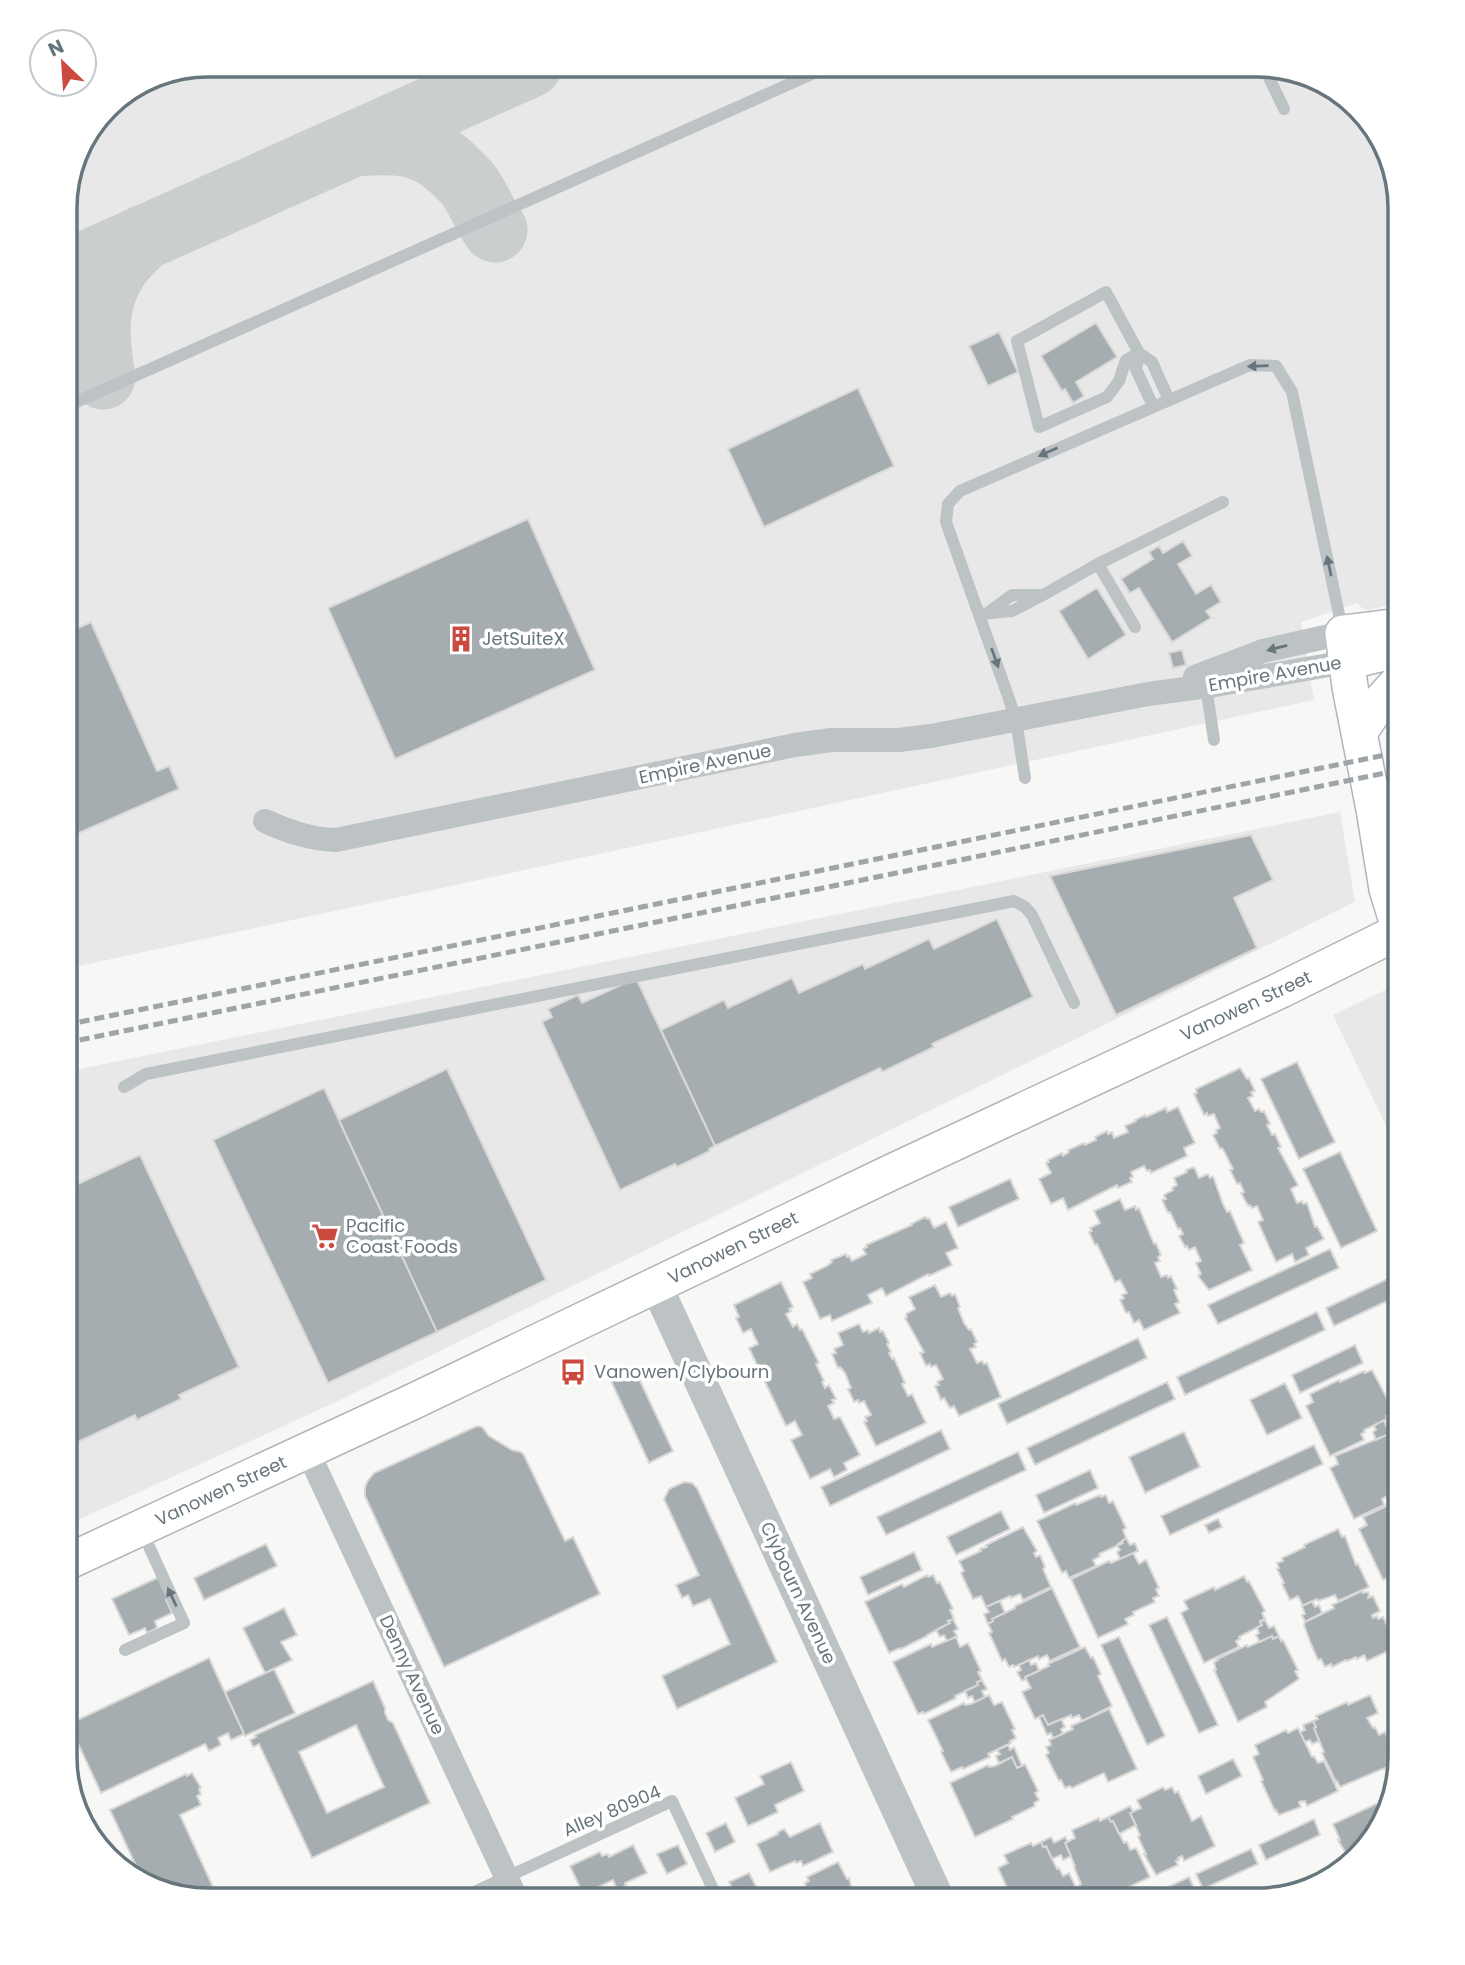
<svg xmlns="http://www.w3.org/2000/svg" width="1465" height="1965" font-family="Poppins,sans-serif">
<style>
.built{fill:#e8e8e8}
.lines{fill:none;stroke-linecap:round;stroke-linejoin:round}
.taxiway{stroke:#cacece;stroke-width:65}
.building{fill:#a5adb1;stroke:#d9d8d7;stroke-width:2;fill-rule:evenodd}
.secondary-casing{stroke:#afb6b9;stroke-width:38}
.service{stroke:#bdc2c4;stroke-width:12}
.minor{stroke:#bdc2c4;stroke-width:24}
.tertiary{stroke:#bdc2c4;stroke-width:32}
.secondary{stroke:#fff;stroke-width:35}
.rail{stroke:#9da5a8;stroke-width:5;stroke-dasharray:10 5;stroke-linecap:butt}
.oneway{fill:#66767c}
.labels{text-anchor:middle;stroke-width:7;stroke-linejoin:round;paint-order:stroke}
.poi-label{font-size:18px;fill:#66767c;stroke:#fff;text-anchor:start}
.street-label{font-size:18px;fill:#66767c;stroke:#fff}
.rim{fill:none;stroke:#66767c;stroke-width:3.5}
</style>
<rect width="100%" height="100%" fill="#f7f7f5"/>
<path class="built" d="M208,65H1266L1329,84L1381,136L1400,208V603L1368,610L1363,609L1357,603L1301,622L1314,700L65,969V198L79,145L113,101L154,76Z
M1340,812L1355,902L338,1401L65,1526V1072Z
M1400,983V1155L1333,1015Z"/>
<g class="lines">
<path class="taxiway" d="M353,144C393,141 424,139 455,171C460,176 466,181 470,187C479,200 485,216 495,230
M65,273L530,65
M103,377C96,337 93,301 118,265C125,255 136,246 144,237"/>
</g>
<path class="building" d="M1379,135L1400,208V235Z
M1096,323L1117,357L1076,382L1084,396L1073,403L1065,389L1062,391L1041,356Z
M999,332L1018,372L988,386L969,346Z
M858,388L894,466L764,527L728,449Z
M528,519L595,670L395,759L328,608Z
M1183,541L1192,556L1178,564L1196,594L1211,585L1221,602L1206,611L1211,618L1172,642L1139,588L1130,593L1121,579L1153,559L1149,552L1159,546L1163,553Z
M1097,588L1126,635L1088,659L1059,611Z
M91,622L157,771L169,766L179,789L65,839V634Z
M1182,650L1186,665L1173,668L1169,653Z
M1251,835L1273,880L1234,898L1257,948L1116,1015L1050,876Z
M997,919L1033,997L932,1044L934,1047L882,1072L880,1068L715,1146L661,1030L724,1000L728,1008L792,978L799,993L863,964L865,969L929,939L934,949Z
M636,978L715,1146L709,1149L710,1151L677,1167L675,1164L620,1190L542,1022L552,1017L548,1009L578,995L582,1003Z
M1297,1062L1335,1142L1299,1159L1261,1079Z
M1240,1068L1247,1079L1249,1078L1255,1091L1251,1092L1253,1096L1248,1098L1255,1111L1259,1109L1261,1112L1264,1111L1270,1124L1267,1125L1272,1135L1275,1134L1281,1147L1278,1148L1298,1185L1291,1189L1297,1203L1302,1201L1303,1204L1307,1203L1315,1227L1317,1226L1324,1239L1306,1248L1309,1255L1295,1262L1292,1254L1276,1262L1258,1222L1263,1220L1257,1206L1252,1208L1250,1205L1248,1206L1241,1193L1244,1192L1240,1183L1237,1184L1230,1170L1233,1169L1225,1153L1222,1148L1220,1149L1213,1135L1217,1133L1216,1130L1220,1128L1214,1114L1208,1116L1207,1113L1204,1115L1194,1094L1197,1093L1196,1089Z
M447,1069L546,1280L437,1332L339,1120Z
M324,1088L437,1332L328,1383L213,1140Z
M1178,1107L1195,1143L1184,1148L1187,1156L1151,1173L1150,1170L1147,1171L1144,1166L1131,1172L1133,1177L1130,1178L1132,1182L1118,1188L1117,1185L1068,1210L1063,1198L1051,1204L1039,1179L1051,1173L1046,1163L1049,1162L1048,1160L1062,1153L1063,1156L1069,1152L1068,1150L1084,1143L1085,1145L1096,1140L1095,1137L1107,1131L1108,1134L1112,1132L1114,1138L1128,1132L1125,1126L1136,1121L1135,1120L1145,1115L1146,1117L1166,1108L1167,1112Z
M1340,1152L1377,1231L1341,1248L1303,1169Z
M140,1155L239,1367L179,1395L181,1399L137,1420L135,1415L69,1446L65,1438V1190Z
M1194,1167L1199,1178L1208,1174L1210,1178L1213,1176L1223,1204L1227,1212L1230,1211L1244,1243L1240,1245L1252,1270L1209,1290L1198,1276L1201,1274L1196,1263L1201,1261L1195,1247L1189,1250L1187,1246L1185,1247L1179,1236L1183,1234L1180,1228L1178,1229L1170,1212L1168,1213L1162,1200L1166,1199L1164,1195L1173,1190L1172,1188L1177,1185L1174,1178L1187,1172L1186,1170Z
M1010,1179L1019,1199L958,1227L949,1207Z
M1120,1199L1125,1210L1135,1206L1136,1210L1139,1208L1154,1244L1156,1243L1161,1255L1158,1257L1160,1261L1155,1263L1161,1277L1167,1275L1168,1278L1171,1276L1177,1289L1174,1290L1179,1302L1175,1304L1180,1313L1144,1330L1139,1320L1134,1323L1129,1312L1126,1313L1120,1300L1124,1298L1122,1295L1127,1293L1120,1280L1115,1282L1097,1244L1095,1245L1089,1232L1092,1231L1090,1228L1100,1223L1094,1211Z
M925,1217L927,1219L929,1218L934,1228L946,1222L958,1248L946,1253L952,1265L929,1276L928,1274L886,1296L882,1288L868,1295L872,1303L832,1321L830,1315L820,1319L803,1282L812,1278L810,1274L827,1266L832,1262L831,1260L846,1254L847,1257L849,1256L852,1261L866,1254L863,1249L867,1247L866,1245L912,1225L911,1224Z
M1330,1249L1339,1268L1218,1324L1208,1305Z
M1400,1273V1295L1334,1326L1326,1308Z
M781,1282L793,1307L789,1309L791,1311L786,1314L793,1327L797,1324L800,1330L802,1329L819,1363L816,1364L824,1381L822,1382L825,1388L829,1385L836,1399L832,1400L834,1403L828,1406L834,1419L840,1417L860,1455L844,1463L847,1470L834,1477L830,1469L810,1479L791,1440L802,1435L795,1421L786,1426L749,1348L758,1344L751,1329L743,1333L736,1318L739,1317L734,1305Z
M935,1285L941,1297L950,1293L952,1296L955,1294L960,1307L958,1308L964,1323L969,1330L971,1329L977,1342L974,1344L976,1347L970,1349L977,1363L982,1361L984,1364L987,1363L1001,1397L959,1416L954,1406L950,1408L944,1398L941,1400L935,1386L939,1385L937,1382L943,1379L936,1365L931,1367L930,1364L926,1366L920,1353L924,1352L905,1318L907,1317L906,1314L915,1309L909,1297Z
M1317,1312L1325,1330L1185,1395L1177,1377Z
M859,1324L863,1332L868,1330L869,1333L879,1328L880,1332L883,1331L889,1343L887,1344L891,1352L889,1353L892,1359L894,1358L905,1383L902,1384L908,1396L912,1394L926,1423L876,1446L864,1422L867,1421L865,1417L871,1415L864,1401L859,1403L858,1400L854,1402L848,1389L851,1388L845,1373L840,1367L838,1368L832,1354L836,1353L834,1349L843,1345L838,1333Z
M1400,1325V1347L1399,1348L1390,1330Z
M1138,1338L1147,1358L1007,1424L998,1404Z
M1355,1345L1363,1363L1300,1393L1292,1375Z
M635,1370L673,1451L649,1463L611,1381Z
M1372,1370L1390,1404L1387,1406L1391,1414L1386,1416L1387,1419L1364,1430L1365,1432L1361,1434L1364,1440L1330,1456L1306,1406L1313,1402L1310,1394L1339,1380L1340,1382L1364,1371L1365,1373Z
M1167,1382L1175,1399L1035,1465L1027,1448Z
M1285,1383L1302,1418L1267,1435L1250,1400Z
M1384,1420L1386,1426L1391,1423L1396,1434L1390,1437L1389,1434L1376,1440L1373,1432L1376,1430L1374,1426Z
M477,1426L482,1427L489,1436L512,1450L521,1452L524,1455L565,1541L573,1537L600,1594L444,1667L365,1496V1488L367,1482L374,1473Z
M941,1430L950,1449L830,1506L821,1487Z
M1184,1432L1200,1467L1145,1493L1129,1457Z
M1389,1434L1392,1441L1400,1437V1487L1388,1493L1389,1495L1382,1499L1384,1505L1354,1519L1330,1468L1338,1464L1335,1456Z
M1314,1445L1323,1464L1170,1535L1161,1516Z
M1018,1452L1026,1470L886,1535L877,1517Z
M1090,1470L1098,1488L1044,1513L1036,1495Z
M684,1482L692,1483L697,1488L777,1662L677,1709L662,1676L730,1644L710,1599L693,1606L688,1595L682,1598L676,1585L699,1575L664,1499L669,1489Z
M1100,1495L1101,1497L1106,1495L1109,1503L1113,1501L1126,1528L1123,1530L1126,1538L1122,1541L1123,1543L1099,1554L1100,1556L1093,1560L1096,1566L1069,1578L1066,1571L1062,1573L1037,1521L1075,1503L1076,1505Z
M1393,1503L1394,1506L1400,1503V1572L1383,1580L1359,1529L1367,1525L1363,1517Z
M1001,1511L1010,1529L956,1555L947,1537Z
M1218,1519L1222,1527L1209,1533L1205,1525Z
M1023,1527L1037,1551L1034,1553L1036,1557L1040,1555L1045,1567L1043,1569L1051,1587L1023,1600L1020,1594L1011,1598L1010,1596L986,1607L981,1596L973,1599L961,1573L964,1571L959,1561L981,1551L980,1549L987,1547L986,1545Z
M1338,1529L1342,1537L1345,1536L1356,1565L1358,1564L1369,1587L1338,1601L1335,1595L1318,1601L1317,1599L1303,1606L1298,1596L1290,1600L1282,1584L1284,1583L1277,1569L1279,1568L1277,1563L1283,1561L1282,1558L1305,1547L1304,1545Z
M1126,1538L1130,1545L1135,1543L1138,1551L1120,1559L1117,1552L1120,1550L1117,1545Z
M266,1544L277,1566L204,1600L194,1578Z
M914,1552L922,1570L868,1595L860,1577Z
M1133,1553L1139,1564L1146,1560L1159,1588L1156,1589L1159,1596L1153,1598L1155,1602L1133,1612L1134,1615L1125,1619L1128,1624L1098,1638L1071,1579L1109,1561L1111,1563Z
M1400,1573V1605L1392,1587L1398,1584L1395,1576Z
M927,1575L928,1577L933,1575L937,1583L940,1582L953,1609L950,1610L954,1619L948,1621L950,1623L927,1635V1636L901,1649L900,1648L889,1653L865,1602L902,1584L904,1587Z
M1244,1576L1247,1582L1249,1581L1265,1611L1262,1613L1265,1619L1260,1621L1262,1625L1239,1637L1240,1639L1236,1641L1239,1647L1204,1663L1181,1613L1188,1609L1184,1601L1214,1587L1215,1590Z
M159,1577L169,1597L166,1600L172,1613L155,1621L157,1628L147,1633L145,1628L129,1635L112,1599Z
M1052,1588L1080,1647L1050,1661L1047,1655L1039,1659L1038,1656L1014,1667L1013,1665L1009,1667L1005,1659L1002,1661L989,1633L992,1632L988,1624L993,1621L992,1619L1015,1608V1606Z
M1362,1591L1363,1593L1368,1592L1369,1594L1368,1598L1373,1596L1380,1611L1372,1615L1373,1618L1377,1616L1378,1619L1383,1617L1394,1639L1391,1640L1395,1648L1367,1661L1364,1655L1357,1659L1356,1657L1347,1661L1346,1660L1332,1667L1331,1664L1325,1667L1321,1659L1318,1660L1311,1644L1304,1625L1305,1622L1334,1608L1332,1605Z
M1000,1601L1005,1613L992,1619L993,1621L988,1624L984,1614L989,1612L986,1607Z
M1312,1601L1315,1607L1319,1605L1322,1613L1305,1622L1302,1615L1305,1614L1302,1606Z
M284,1608L297,1635L281,1642L292,1660L265,1673L243,1628Z
M1167,1617L1218,1725L1199,1733L1149,1625Z
M953,1619L958,1629L954,1631L957,1636L947,1641L944,1635L940,1637L936,1630L950,1623L948,1621Z
M1265,1620L1269,1628L1274,1626L1279,1636L1273,1639L1272,1636L1260,1642L1256,1635L1259,1633L1257,1628L1262,1625L1260,1622Z
M1272,1636L1273,1639L1279,1636L1281,1641L1283,1640L1298,1670L1295,1671L1299,1679L1265,1702L1267,1707L1238,1722L1214,1670H1216L1214,1662L1218,1660L1217,1659L1247,1645L1248,1647Z
M956,1637L960,1647L968,1643L981,1671L978,1672L982,1680L977,1682L978,1685L955,1696L956,1698L924,1714L923,1712L918,1714L893,1662L931,1644L932,1647Z
M1119,1637L1165,1736L1147,1745L1101,1645Z
M1085,1647L1091,1658L1093,1657L1101,1674L1098,1676L1112,1706L1082,1721L1079,1715L1072,1718L1071,1715L1048,1725L1043,1715L1035,1719L1022,1692L1031,1688L1025,1677L1049,1666L1048,1664Z
M209,1658L244,1734L231,1740L228,1733L218,1738L221,1745L209,1751L205,1744L101,1793L69,1724Z
M1029,1660L1031,1665L1036,1663L1039,1671L1025,1677L1026,1679L1022,1681L1017,1672L1021,1670L1019,1665Z
M274,1669L295,1713L245,1736L225,1692Z
M982,1680L987,1689L982,1691L985,1697L975,1702L972,1696L968,1698L965,1691L978,1685L977,1682Z
M373,1681L385,1708V1713L388,1720L393,1723L430,1803L312,1858L259,1744L253,1747L250,1740L256,1737L255,1735ZM356,1725L384,1787L327,1813L299,1752Z
M989,1695L994,1705L1002,1702L1015,1729L1012,1730L1016,1738L1010,1741L1011,1743L988,1754L990,1757L963,1769L962,1767L951,1772L941,1752L943,1751L928,1720L964,1703L965,1705L971,1704Z
M1370,1695L1378,1713L1367,1718L1373,1728L1375,1727L1379,1735L1385,1732L1399,1762L1340,1787L1337,1781L1336,1782L1322,1753L1324,1752L1314,1728L1316,1727L1313,1721L1318,1719L1316,1716L1347,1702L1348,1705Z
M1109,1709L1137,1769L1108,1782L1104,1773L1072,1788L1070,1786L1065,1788L1061,1780L1059,1781L1046,1755L1049,1753L1046,1747L1051,1745L1049,1740L1073,1729L1071,1726Z
M1043,1715L1048,1725L1061,1719L1065,1727L1061,1729L1063,1734L1053,1738L1051,1733L1047,1735L1039,1717Z
M1313,1721L1316,1727L1314,1728L1319,1741L1312,1744L1310,1740L1305,1742L1300,1732L1305,1730L1303,1725Z
M1298,1728L1312,1757L1314,1756L1318,1763L1324,1761L1338,1791L1307,1806L1305,1801L1303,1802L1302,1801L1299,1802L1301,1807L1279,1815L1276,1810L1275,1811L1261,1781L1263,1780L1253,1757L1259,1754L1255,1745L1286,1730L1288,1733Z
M1008,1745L1010,1750L1014,1747L1022,1766L1017,1768L1012,1757L999,1763L996,1756L1000,1754L997,1750Z
M1012,1757L1017,1768L1025,1764L1038,1791L1035,1793L1039,1800L1034,1803L1035,1806L1012,1817L1013,1819L975,1837L950,1783L988,1765L989,1767L995,1766Z
M1233,1759L1242,1776L1206,1794L1198,1776Z
M791,1762L804,1791L775,1805L778,1812L748,1826L735,1798L764,1784L760,1776Z
M192,1773L201,1788L199,1789L201,1794L197,1796L201,1805L180,1815L219,1900H199L144,1883L110,1810L186,1774L187,1776Z
M1163,1787L1165,1790L1172,1787L1175,1793L1178,1791L1192,1821L1201,1816L1215,1846L1184,1861L1182,1856L1178,1858L1179,1860L1176,1861L1178,1865L1156,1875L1144,1854H1146L1138,1837L1140,1835L1130,1813L1141,1808L1137,1800Z
M1389,1798L1381,1829L1350,1860L1338,1840H1340L1333,1824Z
M1130,1806L1133,1812L1130,1813L1136,1825L1119,1834L1113,1821L1111,1822L1108,1817Z
M1108,1817L1111,1822L1113,1821L1124,1843L1127,1842L1130,1850L1136,1848L1150,1877L1102,1900H1088L1079,1885L1081,1884L1074,1867L1075,1866L1065,1843L1075,1838L1072,1830L1099,1818L1100,1821Z
M1314,1819L1320,1835L1266,1860L1259,1845Z
M726,1823L735,1842L715,1852L706,1833Z
M820,1823L833,1852L803,1866L801,1861L796,1863L795,1861L770,1872L757,1844L778,1834V1832L784,1829L790,1837Z
M1051,1837L1054,1843L1065,1837L1068,1842L1065,1843L1071,1856L1063,1860L1061,1855L1052,1859L1046,1846L1043,1847L1041,1842Z
M1041,1842L1043,1847L1046,1846L1057,1869L1059,1868L1063,1876L1069,1873L1082,1900H1010L1006,1893L1009,1892L998,1868L1008,1863L1004,1855L1031,1843L1033,1846Z
M633,1845L647,1873L625,1883L626,1885L619,1889L618,1887H616L613,1880L583,1894L570,1866L600,1852L602,1856L608,1854L609,1857Z
M678,1845L687,1864L667,1874L657,1854Z
M1251,1849L1258,1864L1203,1889L1196,1874Z
M838,1862L847,1879L849,1878L852,1890L830,1900H782L781,1898L806,1886L805,1883L809,1881L807,1877Z
M749,1873L759,1892L738,1900L729,1882Z
M1189,1877L1196,1893L1179,1900H1140Z
M1304,1878L1308,1886L1260,1900L1259,1899Z
M701,1889L705,1900H678V1899Z
M656,1891L660,1900H636Z"/>
<g class="lines">
<g class="secondary-casing">
<path id="secondary" d="M1346,662L1400,649
M1359,733L1379,703L1400,680
M1400,931L1387,889L1374,809L1350,687L1343,633L1400,626
M65,1563L412,1402L894,1171L1281,990L1400,931"/>
</g>
<path class="service" d="M1263,65L1284,109
M1106,292L1139,353L1126,360L1119,381L1107,397L1039,427L1017,341Z
M1153,406L1136,369L1139,353L1152,362L1169,400
M65,407L832,65
M1098,564L1135,627
M990,611L1012,595H1040
M979,614L1012,611L1043,595L1098,564L1223,502
M1206,686L1214,740
M1025,778L1016,720L1008,696L946,522L948,504L960,491L1250,365L1276,366L1292,392L1343,633
M124,1087L146,1074L1014,901L1025,907L1032,915L1074,1003
M125,1650L184,1623L141,1529
M457,1900L672,1801L718,1900"/>
<path class="minor" d="M1195,677L1263,651L1343,633
M265,821C289,832 310,839 336,840L795,745L831,740H899L931,736L1148,694L1215,685L1346,662
M307,1450L517,1900"/>
<path class="tertiary" d="M656,1285L939,1900"/>
<use href="#secondary" class="secondary"/>
<path class="rail" d="M65,1025L1400,752
M65,1043L1400,770"/>
</g>
<defs><path id="oneway-solid" d="M-6-.8H1V-3.2L6.5 0L1 3.2V.8H-6Z" transform="scale(1.75)"/></defs>
<g class="oneway">
<use href="#oneway-solid" transform="translate(1258 366) rotate(178)"/>
<use href="#oneway-solid" transform="translate(1048 452) rotate(156)"/>
<use href="#oneway-solid" transform="translate(1329 566) rotate(-102)"/>
<use href="#oneway-solid" transform="translate(1277 648) rotate(166)"/>
<use href="#oneway-solid" transform="translate(995 658) rotate(70)"/>
<use href="#oneway-solid" transform="translate(172 1597) rotate(-115)"/>
</g>
<defs>
<g id="building-bare" transform="scale(2.1)"><path d="M-4-6H4V6H1V3H-1V6H-4ZM-2.5-4.3h1.7v1.8h-1.7ZM.8-4.3h1.7v1.8H.8ZM-2.5-1h1.7V.8h-1.7ZM.8-1h1.7V.8H.8Z" fill="#cc493f" stroke="#fff" stroke-width="2.5" paint-order="stroke"/></g>
<g id="supermarket-bare" transform="scale(2.1)"><path d="M-6-5.5h2.5l.6 2H6L4.5 2H-2.5L-4.4-4H-6ZM-1.5 3.2a1.3 1.3 0 1 0 .1 0ZM3 3.2a1.3 1.3 0 1 0 .1 0Z" fill="#cc493f" stroke="#fff" stroke-width="2.5" paint-order="stroke"/></g>
<g id="bus-bare" transform="scale(2.1)"><path d="M-5-6H5V4H4V6H2V4H-2V6H-4V4H-5ZM-3.5-4V0h7V-4ZM-3.5 1.2v1.5H-2V1.2ZM2 1.2v1.5H3.5V1.2Z" fill="#cc493f" stroke="#fff" stroke-width="2.5" paint-order="stroke"/></g>
</defs>
<g fill-rule="evenodd">
<use href="#building-bare" x="461" y="639"/>
<use href="#supermarket-bare" x="325" y="1236"/>
<use href="#bus-bare" x="573" y="1372"/>
</g>
<g class="labels">
<g class="poi-label">
<text x="482" y="645">JetSuiteX</text>
<text x="346" y="1232">Pacific<tspan x="346" dy="21">Coast Foods</tspan></text>
<text x="594" y="1378">Vanowen/Clybourn</text>
</g>
<g class="street-label">
<text transform="translate(1275 674) rotate(-10)" y="6">Empire Avenue</text>
<text transform="translate(705 764) rotate(-12)" y="6">Empire Avenue</text>
<text transform="translate(1246 1006) rotate(-25)" y="6">Vanowen Street</text>
<text transform="translate(733 1248) rotate(-26)" y="6">Vanowen Street</text>
<text transform="translate(221 1491) rotate(-25)" y="6">Vanowen Street</text>
<text transform="translate(798 1593) rotate(65)" y="6">Clybourn Avenue</text>
<text transform="translate(412 1675) rotate(65)" y="6">Denny Avenue</text>
<text transform="translate(612 1811) rotate(-23)" y="6">Alley 80904</text>
</g>
</g>
<path d="M0 0H1465V1965H0ZM208 77H1257A131 131 0 0 1 1388 208V1757A131 131 0 0 1 1257 1888H208A131 131 0 0 1 77 1757V208A131 131 0 0 1 208 77Z" fill="#fff" fill-rule="evenodd"/>
<path class="rim" d="M208 77H1257A131 131 0 0 1 1388 208V1757A131 131 0 0 1 1257 1888H208A131 131 0 0 1 77 1757V208A131 131 0 0 1 208 77Z"/>
<g transform="translate(63 63) rotate(335)"><circle r="33" fill="#ffffff" stroke="#c2c8cb" stroke-width="2"/>
<path d="M0-5L12 26L0 18L-12 26Z" fill="#cc493f"/>
<text y="-10" font-size="19" font-weight="bold" text-anchor="middle" fill="#66767c">N</text>
</g>
</svg>
